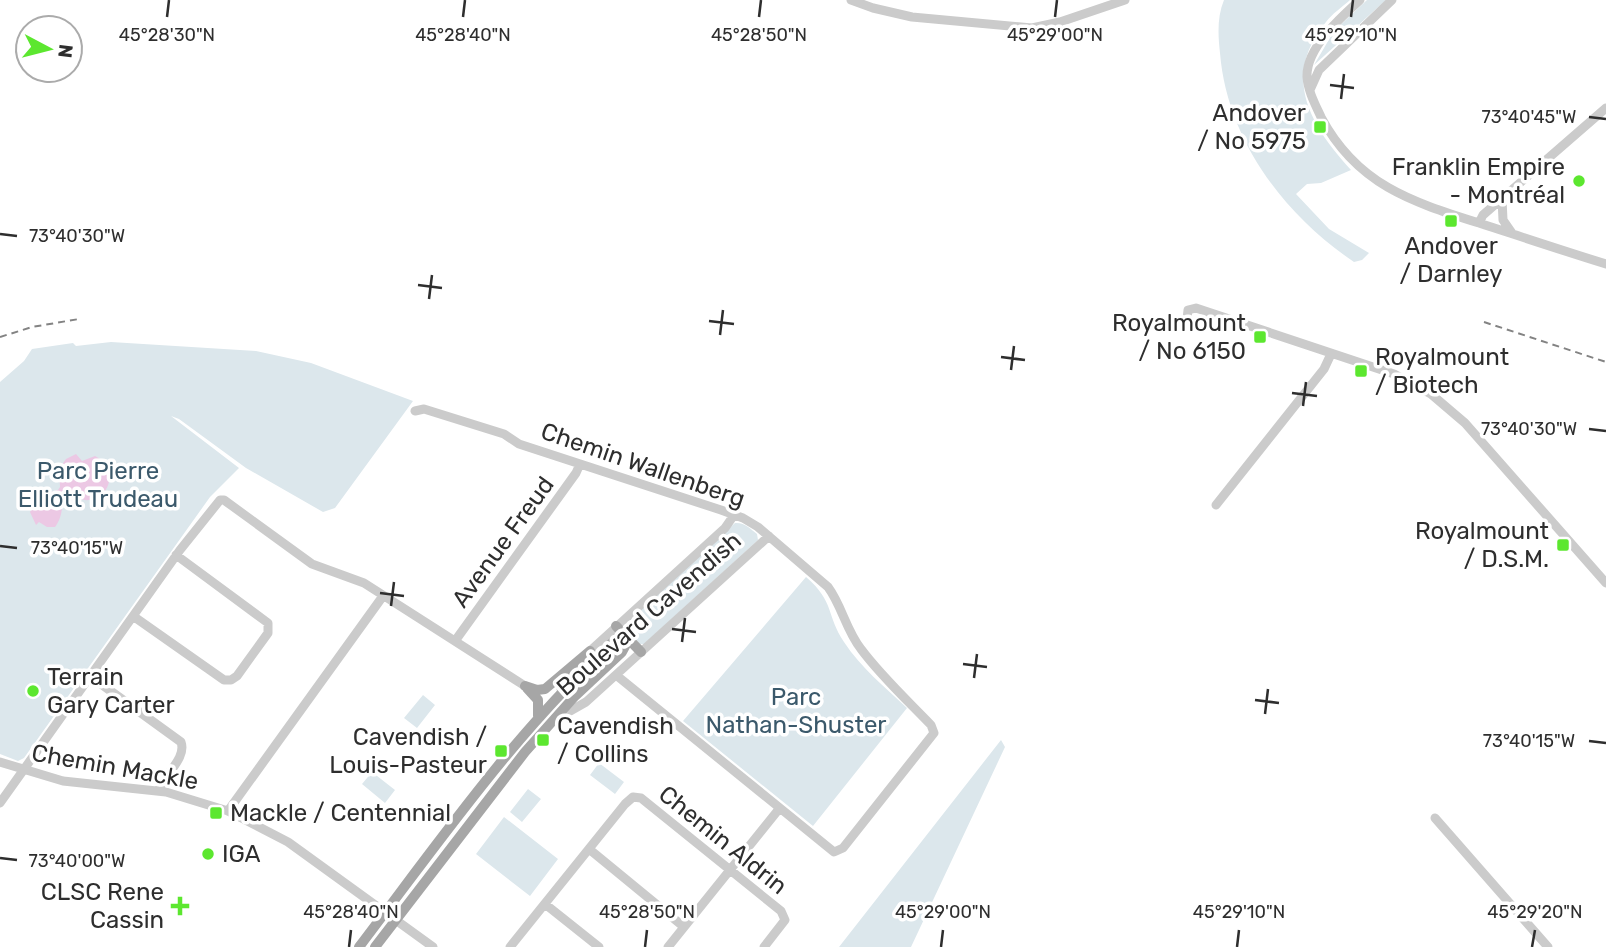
<svg xmlns="http://www.w3.org/2000/svg" width="1606" height="947" font-family="Rubik,sans-serif">
<style>
.green{fill:#dce7ec}
.water{fill:#ecc8e4}
.lines{fill:none;stroke-linecap:round;stroke-linejoin:round}
.minor{stroke:#cbcbcb;stroke-width:9}
.major{stroke:#a6a6a6;stroke-width:10}
.rail{stroke:#838383;stroke-width:2;stroke-dasharray:7 5;stroke-linecap:butt}
.ticks{fill:none;stroke:#2e2e2e;stroke-width:2.5}
.poi-dot{fill:#5ce72f;stroke:#fff;stroke-width:2.5}
.labels{text-anchor:middle;stroke-width:7;stroke-linejoin:round;paint-order:stroke}
.poi-label{font-size:24px;fill:#2e2e2e;stroke:#fff;text-anchor:end}
.street-label{font-size:24px;fill:#2e2e2e;stroke:#fff}
.park-label{font-size:24px;fill:#3b596b;stroke:#fff}
.ticks-label{font-size:18px;text-anchor:middle;fill:#2e2e2e;stroke:#fff;stroke-width:7;stroke-linejoin:round;paint-order:stroke}
</style>
<rect width="100%" height="100%" fill="#fff"/>
<path class="green" d="M1224,0H1350C1342,7 1332,14 1326,22C1281,77 1310,125 1351,170L1321,183L1307,184L1296,194L1329,229L1369,253L1362,260L1354,262C1283,214 1227,139 1220,53C1218,35 1217,17 1224,0Z
M1367,0H1386L1314,65L1334,31Z
M111,342L256,351L311,363L413,401L335,508L323,512L246,468L179,419L171,416L239,468L210,497L24,758L18,761L0,754V382L24,361L32,349L73,343L76,346Z
M735,523C744,522 751,529 757,534L758,540L644,644H640L631,634L632,632L626,628L625,623Z
M806,577C835,602 826,615 844,642C861,668 885,687 907,708L813,826L683,721Z
M423,695L435,705L417,728L404,718Z
M1001,740L1005,747L911,947H839Z
M599,763L624,782L615,794L590,775Z
M372,772L395,790L385,803L362,784Z
M528,789L541,799L522,822L510,812Z
M504,817L558,859L530,896L476,854Z"/>
<path class="water" d="M76,454L82,461L95,456C115,466 114,492 93,499C83,503 76,495 66,496C60,506 64,515 55,527H47L39,522L36,525L30,512L42,494L58,490L60,487L59,469L66,459Z"/>
<g class="lines">
<path class="minor" d="M851,0L873,8L912,17L1032,28L1060,22L1125,0
M1360,0C1341,17 1306,48 1307,77C1308,91 1315,104 1321,117C1357,185 1412,202 1479,223C1522,237 1564,251 1606,264
M1310,90L1319,70L1392,0
M1502,199L1503,220L1512,233
M1479,223L1483,215L1606,108
M1210,314L1205,324L1198,328L1190,325L1187,319L1188,310L1196,308L1394,374L1431,394L1465,423L1606,583
M415,411L424,409L504,434L519,444L721,510L743,518L758,527L828,587C842,606 846,630 861,649C881,676 907,700 931,725L934,733L843,848L834,852L616,675
M1216,505L1324,369L1331,354
M133,616L224,680H231L237,676L268,633V623L176,555
M455,641L576,473L580,464
M90,676L181,742C187,759 163,775 159,791
M561,689L590,651L725,528L734,515
M556,719L586,702L769,536
M0,762L63,781L166,792L228,811L288,842L433,947
M0,803L180,550L220,500H224L312,564L364,583L525,686
M228,811L383,596
M1435,818L1548,947
M589,849L684,927
M545,904L599,947
M510,947L625,804L633,797L641,798L781,911L785,920L764,947
M668,947L779,809"/>
<path class="major" d="M616,626L641,652
M525,686L537,690L545,689L590,651
M527,688L538,700V716
M359,947C442,838 520,725 623,633
M375,947L525,752L575,696L622,652L629,639"/>
<path class="rail" d="M1484,322L1606,362
M0,337L32,327L79,319"/>
</g>
<path class="ticks" d="M167,17L169,0M463,17L465,0M759,17L761,0M1055,17L1057,0M1351,17L1353,0M1330,85L1354,88M1341,99L1344,74M1589,117L1606,119M0,234L17,236M418,285L442,288M429,299L432,275M709,321L734,324M720,335L723,310M1001,357L1025,360M1011,370L1014,346M1292,393L1317,396M1303,406L1306,382M1589,429L1606,431M0,546L17,548M380,593L404,596M391,606L394,582M672,629L696,632M682,642L685,618M963,664L987,667M974,678L977,654M1255,700L1279,703M1265,714L1268,689M1589,741L1606,743M0,858L17,860M349,947L351,930M645,947L647,930M941,947L943,930M1237,947L1239,930M1532,947L1535,930"/>
<g class="poi-dot">
<rect x="1313" y="120" width="14" height="14" rx="3.5"/>
<circle cx="1579" cy="181" r="7"/>
<rect x="1444" y="214" width="14" height="14" rx="3.5"/>
<rect x="1253" y="330" width="14" height="14" rx="3.5"/>
<rect x="1354" y="364" width="14" height="14" rx="3.5"/>
<rect x="1556" y="538" width="14" height="14" rx="3.5"/>
<circle cx="33" cy="691" r="7"/>
<rect x="536" y="733" width="14" height="14" rx="3.5"/>
<rect x="494" y="744" width="14" height="14" rx="3.5"/>
<rect x="209" y="806" width="14" height="14" rx="3.5"/>
<circle cx="208" cy="854" r="7"/>
<path d="M176.5 895.5h7v7h7v7h-7v7h-7v-7h-7v-7h7z"/>
</g>
<g class="labels">
<g class="poi-label">
<text x="1306" y="121">Andover<tspan x="1306" dy="28">/ No 5975</tspan></text>
<text x="1565" y="175">Franklin Empire<tspan x="1565" dy="28">- Montréal</tspan></text>
<text x="1451" y="254" text-anchor="middle">Andover<tspan x="1451" dy="28">/ Darnley</tspan></text>
<text x="1246" y="331">Royalmount<tspan x="1246" dy="28">/ No 6150</tspan></text>
<text x="1375" y="365" text-anchor="start">Royalmount<tspan x="1375" dy="28">/ Biotech</tspan></text>
<text x="1549" y="539">Royalmount<tspan x="1549" dy="28">/ D.S.M.</tspan></text>
<text x="47" y="685" text-anchor="start">Terrain<tspan x="47" dy="28">Gary Carter</tspan></text>
<text x="557" y="734" text-anchor="start">Cavendish<tspan x="557" dy="28">/ Collins</tspan></text>
<text x="487" y="745">Cavendish /<tspan x="487" dy="28">Louis-Pasteur</tspan></text>
<text x="230" y="821" text-anchor="start">Mackle / Centennial</text>
<text x="222" y="862" text-anchor="start">IGA</text>
<text x="164" y="900">CLSC Rene<tspan x="164" dy="28">Cassin</tspan></text>
</g>
<g class="street-label">
<text transform="translate(643 465) rotate(19)" y="8">Chemin Wallenberg</text>
<text transform="translate(503 542) rotate(-54)" y="8">Avenue Freud</text>
<text transform="translate(649 614) rotate(-41)" y="8">Boulevard Cavendish</text>
<text transform="translate(115 767) rotate(10)" y="8">Chemin Mackle</text>
<text transform="translate(723 840) rotate(39)" y="8">Chemin Aldrin</text>
</g>
<g class="park-label">
<text x="98" y="479">Parc Pierre<tspan x="98" dy="28">Elliott Trudeau</tspan></text>
<text x="796" y="705">Parc<tspan x="796" dy="28">Nathan-Shuster</tspan></text>
</g>
</g>
<g class="ticks-label">
<text x="167" y="41">45°28'30"N</text>
<text x="463" y="41">45°28'40"N</text>
<text x="759" y="41">45°28'50"N</text>
<text x="1055" y="41">45°29'00"N</text>
<text x="1351" y="41">45°29'10"N</text>
<text x="1529" y="123">73°40'45"W</text>
<text x="77" y="242">73°40'30"W</text>
<text x="1529" y="435">73°40'30"W</text>
<text x="77" y="554">73°40'15"W</text>
<text x="1529" y="747">73°40'15"W</text>
<text x="77" y="867">73°40'00"W</text>
<text x="351" y="918">45°28'40"N</text>
<text x="647" y="918">45°28'50"N</text>
<text x="943" y="918">45°29'00"N</text>
<text x="1239" y="918">45°29'10"N</text>
<text x="1535" y="918">45°29'20"N</text>
</g>
<g transform="translate(49 49) rotate(97)"><circle r="33" fill="#ffffff" stroke="#ababab" stroke-width="2"/>
<path d="M0-5L12 26L0 18L-12 26Z" fill="#5ce72f"/>
<text y="-10" font-size="19" font-weight="bold" text-anchor="middle" fill="#2e2e2e">N</text>
</g>
</svg>
